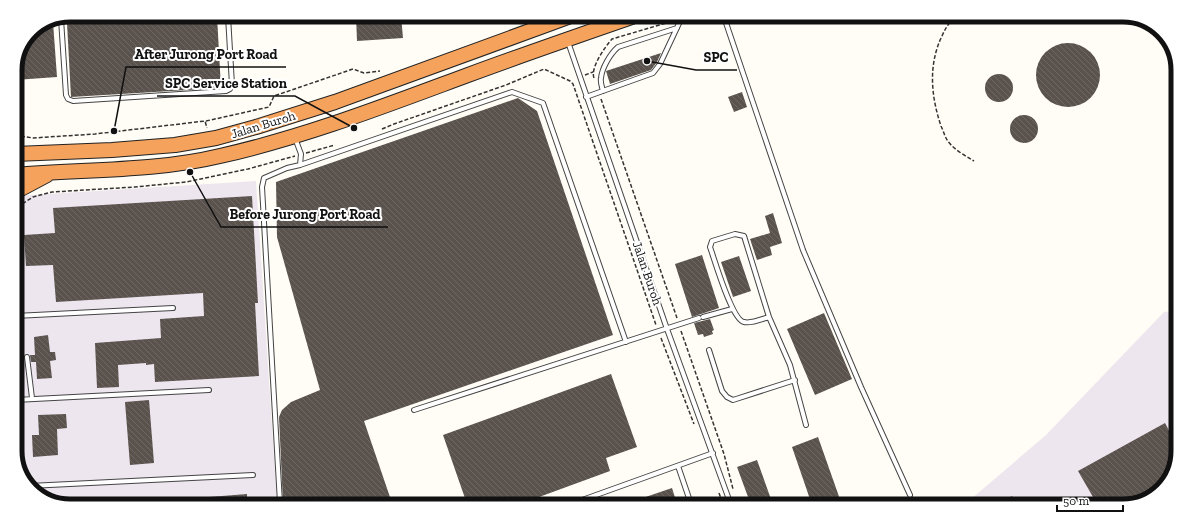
<svg xmlns="http://www.w3.org/2000/svg" width="1193" height="521" font-family="'Zilla Slab',serif">
<style>
.industrial{fill:#eee6ef}
.building{fill:url(#building-back-hatch)}
.lines{fill:none;stroke-linecap:round;stroke-linejoin:round}
.lane-casing{stroke:#444;stroke-width:6}
.highway-casing{stroke:#222;stroke-width:16}
.path{stroke:#333;stroke-width:1.5;stroke-dasharray:4 2;stroke-linecap:butt}
.lane{stroke:#fff;stroke-width:4}
.highway{stroke:#f5a25d;stroke-width:14}
.labels{text-anchor:middle;stroke-width:4;stroke-linejoin:round;paint-order:stroke}
.street-label{font-size:13px;fill:#111;stroke:#fff}
.rim{fill:none;stroke:#111;stroke-width:5}
.leader{fill:none;stroke:#111;stroke-width:1.5}
.callout-dot{fill:#111;stroke:#fff;stroke-width:1.5}
.callout-label{font-size:14px;text-anchor:middle;font-weight:bold;fill:#111;stroke:#fff;stroke-width:4;stroke-linejoin:round;paint-order:stroke}
</style>
<defs>
<pattern id="building-back-hatch" width="6" height="6" patternUnits="userSpaceOnUse"><rect width="6" height="6" fill="#5a524d"/><path d="M-1 5l2 2M0 0l6 6M5-1l2 2" fill="none" stroke="#6d6662"/></pattern>
</defs>
<rect width="100%" height="100%" fill="#fffdf5"/>
<path class="industrial" d="M256,181L277,503L49,502L26,484L15,455V196Z
M1175,311L1174,472L1124,506L964,505L1046,435L1164,312Z"/>
<path class="building" d="M200,16H217L221,88L71,97L67,23Z
M356,16H401L403,38L357,41Z
M53,22L57,77L15,80V66L31,31Z
M1036 75a32 32 0 1 1 64 0a32 32 0 1 1-64 0Z
M661,53L657,62L651,70L610,84L606,71Z
M985 88a14 14 0 1 1 28 0a14 14 0 1 1-28 0Z
M742,92L747,107L734,112L728,97Z
M518,98L537,111L613,335L364,421L392,503H283L279,417L282,410L291,402L320,390L277,237L276,182Z
M1010 129a14 14 0 1 1 28 0a14 14 0 1 1-28 0Z
M252,196L258,303H255L259,376L155,382L154,364L146,365V363L118,365L119,387L97,388L95,343L161,338L160,319L204,316L203,293L56,302L53,265L26,266L24,235L55,233L53,208Z
M773,213L782,243L770,247L772,255L757,260L750,239L770,233L765,216Z
M702,255L719,308L692,317L675,264Z
M739,256L751,291L733,297L721,262Z
M824,313L852,379L815,395L787,329Z
M710,319L714,330L712,331L713,334L704,337L703,334L698,335L694,323Z
M48,335L50,352H55L56,360L50,361L52,378L37,379L36,362H31L30,355H35L34,337Z
M611,374L637,447L606,458L610,471L520,504H467L443,435Z
M149,400L154,463L130,465L125,402Z
M66,414L67,428L57,429L58,455L33,457L32,435H39L38,415Z
M1165,423L1174,440V472L1154,497L1124,506H1077L1093,497L1078,471Z
M818,437L842,505H812L792,447Z
M757,460L772,502L766,505H751L737,467Z
M672,488L677,504H628V503Z
M247,494V503H210L209,497Z
M1012,496L1017,506H996Z"/>
<g class="lines">
<g class="lane-casing">
<path id="lane" d="M260,16V18L300,16
M535,17L538,26
M724,17L803,250L861,387L910,495
M61,19L66,95L68,99L73,101L226,91L230,89L232,85L228,16
M568,42L667,329L731,505
M603,91C602,87 600,82 601,78C602,68 610,54 618,47L677,28
M586,97L653,73L660,64L682,17
M295,138L301,154L300,165
M17,281L19,316
M15,316L173,308
M703,317L732,309
M769,317C762,319 751,324 744,322C732,320 715,261 710,247L712,241L735,234L744,236L769,317L790,365L806,425
M709,350L722,391L727,397L733,400L795,380
M27,357L32,398
M15,400L209,390
M414,410L699,318
M678,466L691,504
M29,486L253,475
M280,503L262,187L264,178L287,168L300,165L512,92L543,103L626,342
M571,504L713,453
M783,505L799,500H805L808,505"/>
</g>
<g class="highway-casing">
<path id="highway" d="M15,154L112,150L175,145L216,138L256,127L335,102L568,17
M15,175C84,169 153,172 220,156C305,137 387,105 468,75C522,55 577,36 632,17
M15,192L47,175"/>
</g>
<path class="path" d="M954,18C948,24 945,29 942,36C928,65 931,96 941,126C943,130 944,134 946,138C951,148 964,155 974,161
M585,75L593,72
M594,78C590,68 605,47 612,39L673,21
M601,99L677,318
M206,121L269,107L274,96L353,69L364,73L380,71
M382,129L394,124L506,85L544,69L570,81L573,84L656,325
M15,135L33,138L95,134L205,121L207,128
M306,153L335,145
M15,213L22,204L33,197L52,192L135,187L186,182L248,169L295,156
M681,331L724,454L733,489
M661,338L694,424
M719,493L723,504"/>
<use href="#lane" class="lane"/>
<use href="#highway" class="highway"/>
</g>
<g class="labels">
<g class="street-label">
<text transform="translate(263 124) rotate(-17)" y="5">Jalan Buroh</text>
<text transform="translate(648 273) rotate(71)" y="5">Jalan Buroh</text>
</g>
</g>
<path d="M0 0H1193V521H0ZM70 22H1123A48 48 0 0 1 1171 70V451A48 48 0 0 1 1123 499H70A48 48 0 0 1 22 451V70A48 48 0 0 1 70 22Z" fill="#fff" fill-rule="evenodd"/>
<path class="rim" d="M70 22H1123A48 48 0 0 1 1171 70V451A48 48 0 0 1 1123 499H70A48 48 0 0 1 22 451V70A48 48 0 0 1 70 22Z"/>
<path class="leader" d="M114 131L126 67H286M647 61L696 70H737M354 128L295 96H157M190 172L221 227H388"/>
<g class="callout-dot">
<circle cx="114" cy="131" r="4"/>
<circle cx="647" cy="61" r="4"/>
<circle cx="354" cy="128" r="4"/>
<circle cx="190" cy="172" r="4"/>
</g>
<g class="callout-label">
<text x="206" y="59">After Jurong Port Road</text>
<text x="716" y="62">SPC</text>
<text x="226" y="88">SPC Service Station</text>
<text x="305" y="219">Before Jurong Port Road</text>
</g>
<path d="M1057 505v6h66v-6" fill="none" stroke="#111111" stroke-width="2"/>
<text x="1063" y="505" font-size="12" fill="#111111" stroke="#ffffff" stroke-width="3" paint-order="stroke">50 m</text>
</svg>
